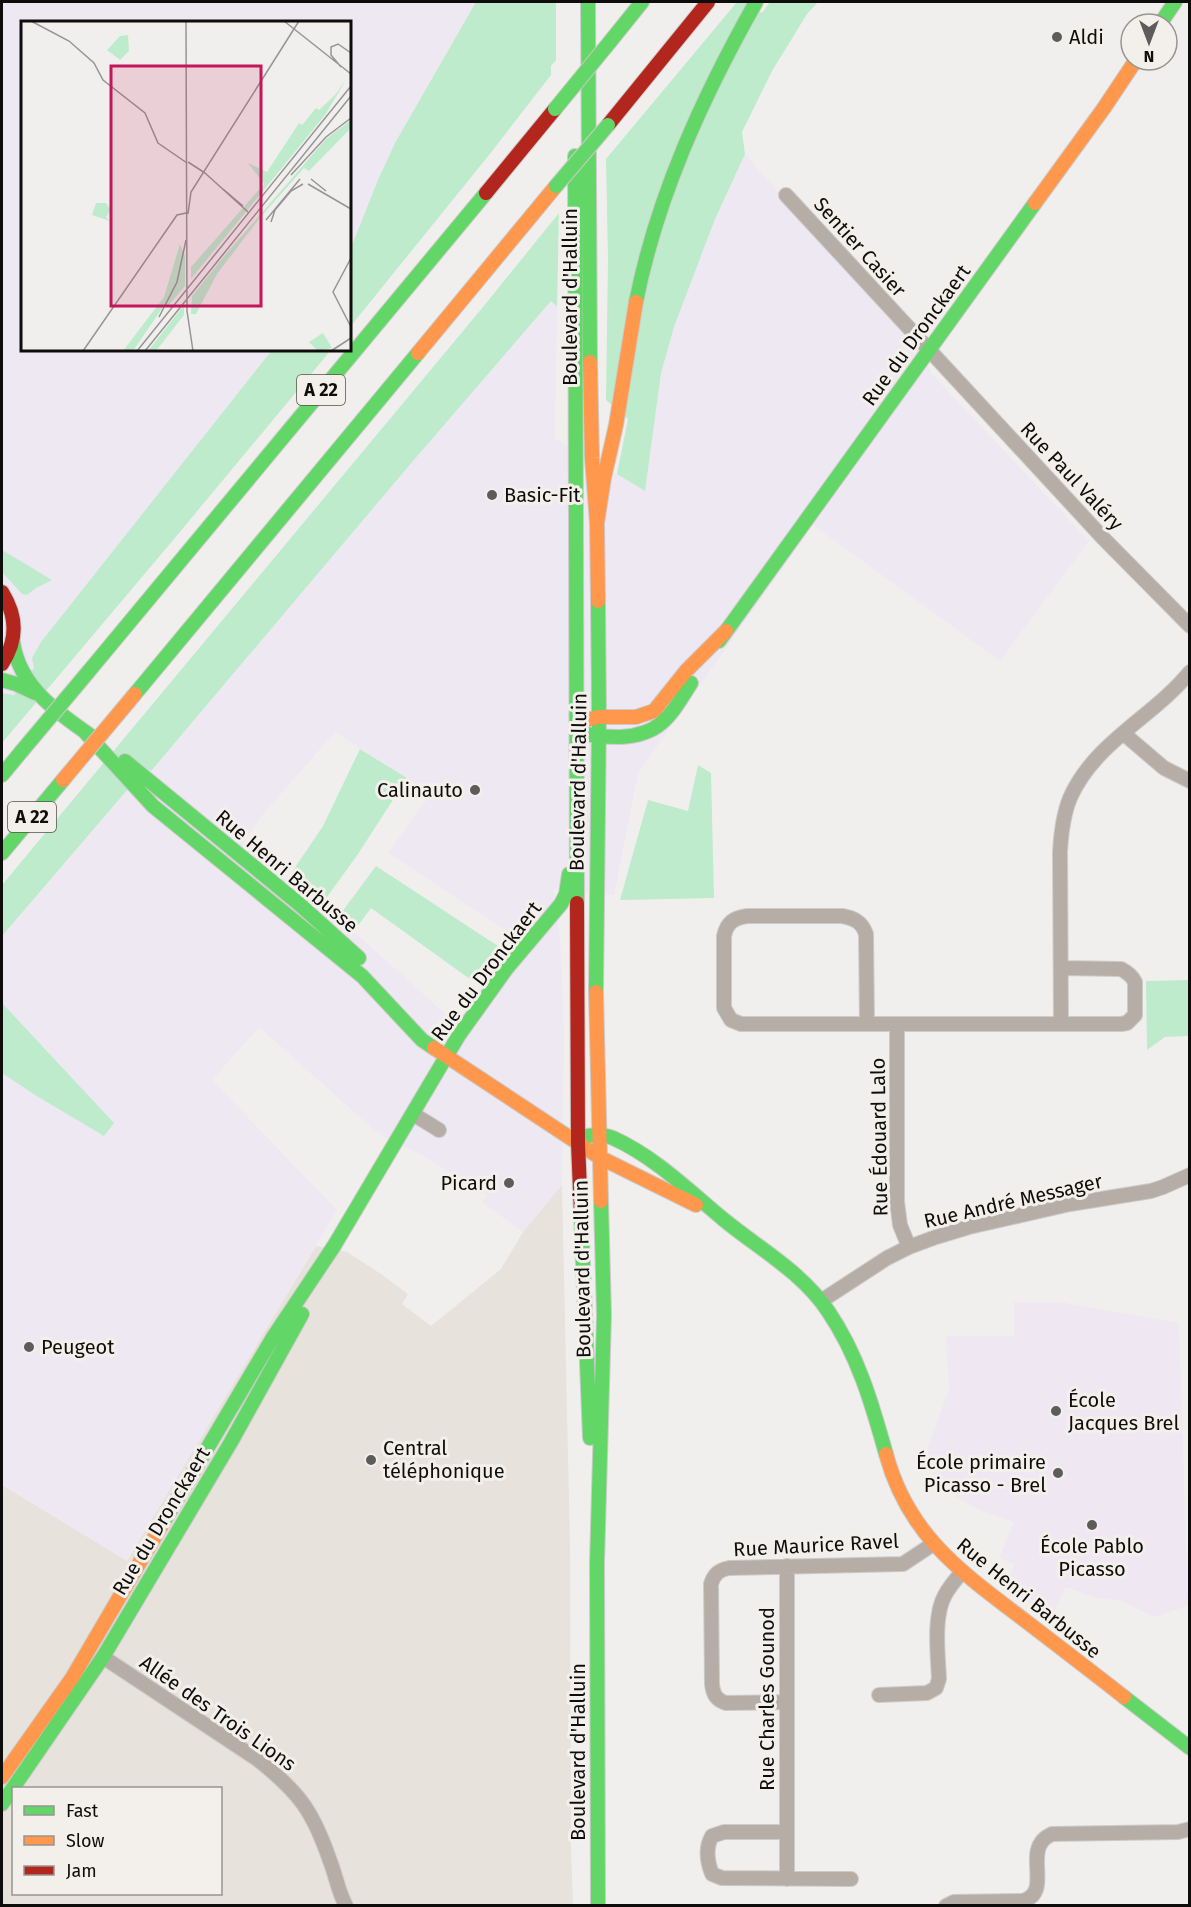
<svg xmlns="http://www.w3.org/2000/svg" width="1191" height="1907" font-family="'Fira Sans',sans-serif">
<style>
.commercial{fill:#eee8f2;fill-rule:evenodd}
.built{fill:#e7e2db;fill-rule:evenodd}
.education{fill:#efe7f1}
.green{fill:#bdebcb}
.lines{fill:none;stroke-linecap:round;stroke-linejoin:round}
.street-casing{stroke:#cccbca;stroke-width:16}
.fast-casing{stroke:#cccbca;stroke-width:16}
.slow-casing{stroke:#cccbca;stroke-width:16}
.jam-casing{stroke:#cccbca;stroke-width:16}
.street{stroke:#b6aea6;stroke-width:14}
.fast{stroke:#63d668;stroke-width:14}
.slow{stroke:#ff974d;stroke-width:14}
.jam{stroke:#b3261e;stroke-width:14}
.fast-bridge-casing{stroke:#cccbca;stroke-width:16;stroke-linecap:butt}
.slow-bridge-casing{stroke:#cccbca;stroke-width:16;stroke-linecap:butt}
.fast-bridge{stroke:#63d668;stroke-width:14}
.slow-bridge{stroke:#ff974d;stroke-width:14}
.poi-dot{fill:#5d5c5b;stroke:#f3f0eb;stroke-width:2}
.labels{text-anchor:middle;stroke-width:6;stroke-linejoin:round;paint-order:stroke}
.shield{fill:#f3f0eb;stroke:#53514f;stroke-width:1.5}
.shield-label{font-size:18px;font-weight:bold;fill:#0e0d0c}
.poi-label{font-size:20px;fill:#0e0d0c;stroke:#f3f0eb;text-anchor:start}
.street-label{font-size:20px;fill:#0e0d0c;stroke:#f3f0eb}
.inset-road{fill:none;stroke:#969593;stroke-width:1.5}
.view{fill:#c2185b;fill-opacity:0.15;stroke:#c2185b;stroke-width:3}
.inset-edge{fill:none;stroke:#0e0d0c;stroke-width:3}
</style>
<rect width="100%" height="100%" fill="#f1efed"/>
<path class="commercial" d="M2,2H476L395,143L378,180L350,250V22H22V350H272L41,642L32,658L34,668L14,695L2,693Z
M745,154L870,297L915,344L932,374L1089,541L1000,661L813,525L638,773L614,895L554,889L561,952L564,1033L562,1185L523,1232L482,1202L487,1196L420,1154L386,1138L373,1129L259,1027L212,1080L337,1210L127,1561L2,1485V1073L35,1095L104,1136L114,1123L2,1003V936L146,768L173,745L413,461L551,301L557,307L555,439L645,490L661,373L674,327L715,219ZM335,732L431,793L388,853L514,936L463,1014L449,1017L351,929L339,916L244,842L260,818Z"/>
<path class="built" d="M562,1185L570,1546L571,1848L573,1905H2V1485L127,1561L316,1246L347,1252L381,1274L408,1294L402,1304L431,1326L501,1269L523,1232ZM14,1788H220V1894H14Z"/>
<path class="education" d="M1014,1302H1060L1179,1323L1188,1606L1154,1617L1119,1600L1097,1598L1065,1587L1053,1615L1024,1602L1005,1591L1014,1564L999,1558L1014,1522L977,1509L942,1489L924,1458L949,1389L946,1336H1014Z"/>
<path class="green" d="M476,2H556V60L551,66V75L489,155L350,327V250L378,180L395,143Z
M737,2H745L762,13L770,2H818L807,14L772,71L742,132L745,154L715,219L674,327L661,373L645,491L617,474L628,419L606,400L608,258L606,159Z
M559,213L557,307L551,301L413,461L151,771L146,768L2,936V885L483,307Z
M272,350H331L174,539L2,743V693L14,695L34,668L32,658L41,642Z
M2,550L52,580L36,588L27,595L22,594L2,572Z
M360,749L407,778L358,854L322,904L288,878L323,826Z
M698,765L711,773L714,898L620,900L648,800L688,811Z
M376,866L504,950L481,987L371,908L354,931L339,916Z
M1189,980V1036L1165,1037L1147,1050L1146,981Z
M2,1003L114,1123L104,1136L35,1095L2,1073Z"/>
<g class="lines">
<g class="street-casing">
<path id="street" d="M786,195L1104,539L1190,626
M1123,733L1164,768L1190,781
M867,1024L866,934C862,922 854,918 842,916H747C734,918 727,922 724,936V1008L731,1020L741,1024H1121L1127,1023L1135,1015V982C1132,976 1127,972 1121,969L1061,968
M897,1024V1202L900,1225L909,1247
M1061,1024L1060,852C1061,834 1063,815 1070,798C1094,743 1153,717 1190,672
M413,1114L439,1130
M821,1301L887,1258L909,1247L936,1237L969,1227L1070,1204L1151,1191L1163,1187L1190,1175
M103,1657L257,1759C299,1792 313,1811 330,1861C336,1876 338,1891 346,1906
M879,1695L927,1693L936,1688L939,1679C938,1655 933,1616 945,1595C949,1587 956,1579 962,1572
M787,1702L726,1703C716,1700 713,1694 712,1684L711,1584C714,1574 719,1570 729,1568L903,1564L933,1544
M787,1832H724L712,1836C705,1848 707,1861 712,1874L722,1878L851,1879
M787,1879V1566
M1022,1901C1050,1895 1029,1859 1041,1843C1043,1839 1048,1836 1052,1834L1178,1832L1190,1829
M946,1906L954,1902L1022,1901V1906"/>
</g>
<g class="fast-casing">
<path id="fast" d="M588,2L590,362
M1160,24L1175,2
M609,43L642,2
M575,156L577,903
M636,302C657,196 703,96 756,2
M719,641L1035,203
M13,642C19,687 59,714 94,738
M89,671L486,193
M2,680L16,684L35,693
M135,694L418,353
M85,732L153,806L362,976L422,1040L434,1048
M587,734C598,737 609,737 620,737C661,735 671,715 691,683
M125,761L298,903L359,958
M2,775L21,752
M2,853L63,780
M596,992L599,717L598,601
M586,1136C594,1135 605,1135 613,1138C655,1157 688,1190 723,1219C758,1248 802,1272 828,1311C858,1355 872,1404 886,1454
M581,1214L590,1438
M163,1523L272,1339L334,1246L459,1035L507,968L561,904L566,894L569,874
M1124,1697L1190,1748
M2,1804L103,1657L231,1442L302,1314
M598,1906L597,1563L604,1315L601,1201"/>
</g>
<g class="slow-casing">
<path id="slow" d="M1035,203L1104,108L1136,60
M418,353L556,186
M590,362L592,458L597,523L598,601
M597,523L604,478L616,425L636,302
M586,720L599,717H636L654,711L686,671L726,631
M596,992L601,1201
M434,1048L599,1157L696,1205
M886,1454C908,1535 960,1571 1023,1619C1057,1645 1091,1671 1124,1697
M2,1777L72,1678L163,1523"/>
</g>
<g class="jam-casing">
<path id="jam" d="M608,125L708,2
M486,193L555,109
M2,592C17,616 18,640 2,664
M577,903L578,1143L581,1214"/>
</g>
<use href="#street" class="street"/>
<use href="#fast" class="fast"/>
<use href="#slow" class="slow"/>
<use href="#jam" class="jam"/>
<g class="fast-bridge-casing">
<path id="fast-bridge" d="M555,109L609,43
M556,186L608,125
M21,752L89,671"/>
</g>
<g class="slow-bridge-casing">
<path id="slow-bridge" d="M63,780L135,694"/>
</g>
<use href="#fast-bridge" class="fast-bridge"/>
<use href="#slow-bridge" class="slow-bridge"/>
</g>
<g class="poi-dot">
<circle cx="1057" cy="37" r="6"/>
<circle cx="492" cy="495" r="6"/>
<circle cx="475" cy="790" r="6"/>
<circle cx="509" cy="1183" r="6"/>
<circle cx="29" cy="1347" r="6"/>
<circle cx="1056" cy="1411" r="6"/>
<circle cx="371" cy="1460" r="6"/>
<circle cx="1058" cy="1473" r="6"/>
<circle cx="1092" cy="1525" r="6"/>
</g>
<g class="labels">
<g class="shield">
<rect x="297" y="375" width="48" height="30" rx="4.5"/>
<rect x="8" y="802" width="48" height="30" rx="4.5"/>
</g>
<g class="shield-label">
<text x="321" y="396">A 22</text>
<text x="32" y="823">A 22</text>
</g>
<g class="poi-label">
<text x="1069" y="44">Aldi</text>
<text x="504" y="502">Basic-Fit</text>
<text x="463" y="797" text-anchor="end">Calinauto</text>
<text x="497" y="1190" text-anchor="end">Picard</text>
<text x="41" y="1354">Peugeot</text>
<text x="1068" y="1407">École<tspan x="1068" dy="23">Jacques Brel</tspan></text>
<text x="383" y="1455">Central<tspan x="383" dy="23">téléphonique</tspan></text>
<text x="1046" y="1469" text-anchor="end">École primaire<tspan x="1046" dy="23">Picasso - Brel</tspan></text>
<text x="1092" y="1553" text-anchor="middle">École Pablo<tspan x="1092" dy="23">Picasso</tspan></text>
</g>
<g class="street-label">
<text transform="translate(860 247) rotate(48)" y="7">Sentier Casier</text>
<text transform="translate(570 297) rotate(-90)" y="7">Boulevard d'Halluin</text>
<text transform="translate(916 335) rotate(-54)" y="7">Rue du Dronckaert</text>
<text transform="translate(1072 476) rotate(47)" y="7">Rue Paul Valéry</text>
<text transform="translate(578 782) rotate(-89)" y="7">Boulevard d'Halluin</text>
<text transform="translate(287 871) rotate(40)" y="7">Rue Henri Barbusse</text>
<text transform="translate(486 971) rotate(-53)" y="7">Rue du Dronckaert</text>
<text transform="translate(879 1137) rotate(-91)" y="7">Rue Édouard Lalo</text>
<text transform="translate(1013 1201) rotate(-13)" y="7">Rue André Messager</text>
<text transform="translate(582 1269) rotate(-91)" y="7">Boulevard d'Halluin</text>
<text transform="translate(161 1521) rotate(-59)" y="7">Rue du Dronckaert</text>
<text transform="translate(816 1545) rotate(-3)" y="7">Rue Maurice Ravel</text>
<text transform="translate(1029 1598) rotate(39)" y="7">Rue Henri Barbusse</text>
<text transform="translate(767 1699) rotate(-90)" y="7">Rue Charles Gounod</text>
<text transform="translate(218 1713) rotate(35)" y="7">Allée des Trois Lions</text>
<text transform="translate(578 1752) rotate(-90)" y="7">Boulevard d'Halluin</text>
</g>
</g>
<g transform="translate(21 21)">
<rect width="330" height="330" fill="#f1efed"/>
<path d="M107,14L108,30L99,39L86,29L99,15ZM325,59L304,94L170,258V246L243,163L227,142L246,151L278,102L281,104L295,87L298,89L314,74ZM330,99V107L288,150L283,147L238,198L196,253L175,293H170L171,275L204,234L305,118ZM75,182H85L90,189L85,196L89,200L71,194ZM159,223L164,235V265L147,285L144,283L112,330H102L143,276ZM163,284V294L135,330H127ZM302,312L311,327L297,330L288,321Z" fill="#bdebcb"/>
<path class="inset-road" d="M10,0L48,20L73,42L82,59L124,92L137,122L166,142M165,0L166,290L172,330M263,0L330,53M320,46L310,34V26L317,23L330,32M167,141L184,152M184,152L227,191M270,154L305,116L330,97M290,158L305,170M287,163L330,188M202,168L222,185M167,193L170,171L278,0M245,199L279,158M250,201L254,189L270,170L282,163M330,237L312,271L330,306M138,296L156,261L165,219M62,330L156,194L165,192M116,330L330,65M124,330L330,75M310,330L330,317"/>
<path class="view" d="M90,45H240V285H90Z"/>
<rect width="330" height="330" class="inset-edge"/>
</g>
<rect width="1191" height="1907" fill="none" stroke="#0e0d0c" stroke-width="6"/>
<rect x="12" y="1787" width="210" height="108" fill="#f3f0eb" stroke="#979592" stroke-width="1.5"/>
<rect x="24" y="1806" width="30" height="9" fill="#63d668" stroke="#979592" stroke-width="1.5"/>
<text x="66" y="1817" font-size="18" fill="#0e0d0c">Fast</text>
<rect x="24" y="1836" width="30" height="9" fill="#ff974d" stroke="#979592" stroke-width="1.5"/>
<text x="66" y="1847" font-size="18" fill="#0e0d0c">Slow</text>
<rect x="24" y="1866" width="30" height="9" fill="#b3261e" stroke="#979592" stroke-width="1.5"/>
<text x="66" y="1877" font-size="18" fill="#0e0d0c">Jam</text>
<g transform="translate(1149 42) rotate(180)"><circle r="28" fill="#f3f0eb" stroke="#979592" stroke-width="1.5"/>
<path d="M0-4.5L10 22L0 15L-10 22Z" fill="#5d5c5b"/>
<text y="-9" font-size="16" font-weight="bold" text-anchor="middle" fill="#0e0d0c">N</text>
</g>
</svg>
